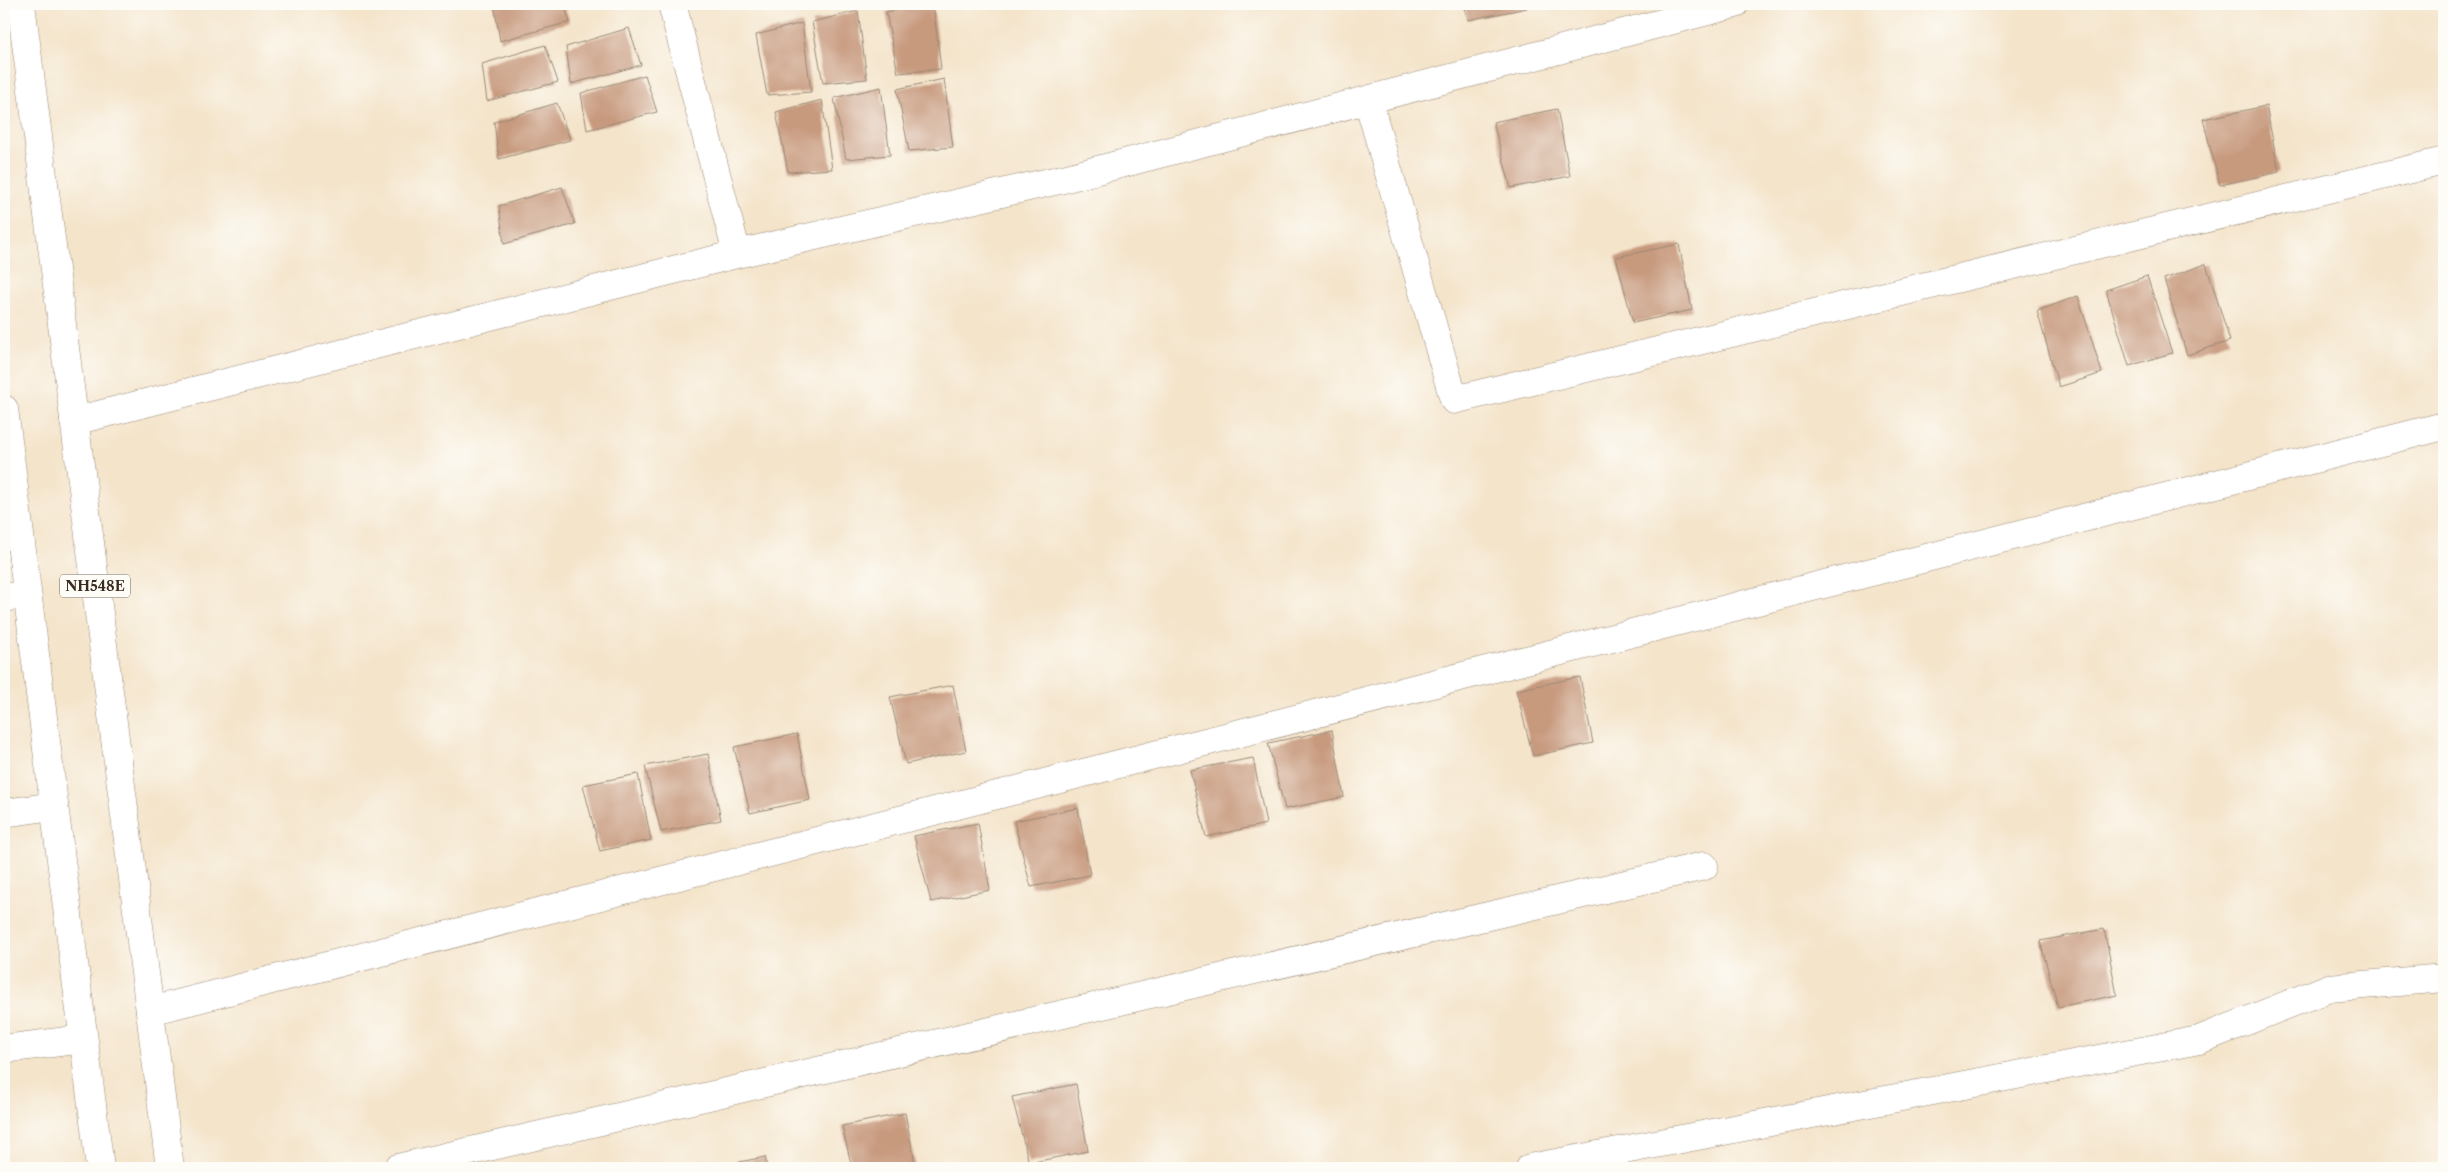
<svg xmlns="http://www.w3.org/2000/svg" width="2448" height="1172" font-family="'Libre Caslon Text',serif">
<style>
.building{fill:#c79a7e}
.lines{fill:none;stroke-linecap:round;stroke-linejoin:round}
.minor-casing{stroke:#988774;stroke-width:29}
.trunk-casing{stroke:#988774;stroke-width:29}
.minor{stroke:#fff;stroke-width:28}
.trunk{stroke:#fff;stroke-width:28}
.labels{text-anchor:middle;stroke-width:4;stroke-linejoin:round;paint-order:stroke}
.shield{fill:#fdfcf7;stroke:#75695f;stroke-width:1}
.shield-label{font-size:14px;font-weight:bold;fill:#3b2a1e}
</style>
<rect width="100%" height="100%" fill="#fdfcf7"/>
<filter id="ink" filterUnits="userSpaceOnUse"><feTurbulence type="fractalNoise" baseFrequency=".02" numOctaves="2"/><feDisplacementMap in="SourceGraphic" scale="10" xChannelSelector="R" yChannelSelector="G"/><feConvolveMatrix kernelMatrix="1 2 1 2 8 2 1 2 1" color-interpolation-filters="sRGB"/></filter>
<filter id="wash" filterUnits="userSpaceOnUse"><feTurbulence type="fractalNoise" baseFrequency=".0096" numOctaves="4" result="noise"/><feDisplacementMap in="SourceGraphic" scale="20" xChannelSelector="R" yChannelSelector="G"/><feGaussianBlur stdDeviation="1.12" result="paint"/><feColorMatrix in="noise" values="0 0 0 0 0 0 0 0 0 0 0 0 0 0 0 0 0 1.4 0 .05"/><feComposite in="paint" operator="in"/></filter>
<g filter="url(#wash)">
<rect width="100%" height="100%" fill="#f4e4ca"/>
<g id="blocks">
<path class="building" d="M494,4H564L570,22L500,41Z
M920,4H933L941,69L898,73L886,12Z
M1464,4H1526L1527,8L1468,20Z
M858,11L867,79L823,83L812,22Z
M802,23L811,92L767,95L756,35Z
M629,28L641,65L571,84L566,47Z
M545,45L558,82L487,101L482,64Z
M645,75L657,112L587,130L581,93Z
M944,79L953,147L909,151L897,89Z
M881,87L890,155L846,159L834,98Z
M822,100L832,169L788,172L776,112Z
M557,103L570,140L499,159L494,122Z
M2266,106L2279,172L2220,185L2203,119Z
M1557,109L1570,176L1511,188L1493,122Z
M562,187L575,224L504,244L499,206Z
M1679,244L1692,310L1633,323L1616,257Z
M2206,264L2230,341L2187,355L2164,279Z
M2147,276L2172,353L2129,366L2106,290Z
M2078,296L2102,373L2059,387L2037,311Z
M2444,298V312L2440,299Z
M1580,677L1593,743L1533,756L1516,690Z
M953,685L966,751L906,764L890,697Z
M1332,730L1344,797L1285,809L1268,743Z
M797,734L810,800L750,813L734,747Z
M708,754L721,820L661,832L645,766Z
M1253,758L1266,824L1206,837L1190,770Z
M638,774L651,840L600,851L583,785Z
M1078,808L1090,875L1031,887L1014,821Z
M978,823L990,890L931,902L914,836Z
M2104,929L2117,995L2058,1007L2040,941Z
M1076,1084L1088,1151L1029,1163L1012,1097Z
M905,1113L916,1168H852L842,1126Z
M765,1157L767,1168H713V1167Z"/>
</g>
</g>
<g filter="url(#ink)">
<use href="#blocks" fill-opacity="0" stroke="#988774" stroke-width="1"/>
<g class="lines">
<g class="minor-casing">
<path id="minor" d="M672,4L737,254
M1368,100L1454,400L2444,161
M74,421L737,254L1063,179L1735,4
M4,598L27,594
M4,813L54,806
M150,1011L2444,426
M4,1049L83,1039
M398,1168L1704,866
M1530,1168L2199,1040L2329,988L2444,978"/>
</g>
<g class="trunk-casing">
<path id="trunk" d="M21,4L170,1168
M4,409L100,1168"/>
</g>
<use href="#minor" class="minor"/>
<use href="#trunk" class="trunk"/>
</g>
</g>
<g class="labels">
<rect class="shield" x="60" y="574.5" width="70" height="23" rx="4"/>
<g class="shield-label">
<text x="95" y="591">NH548E</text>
</g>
</g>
<rect width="2448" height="1172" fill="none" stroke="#fdfcf7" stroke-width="20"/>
</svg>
